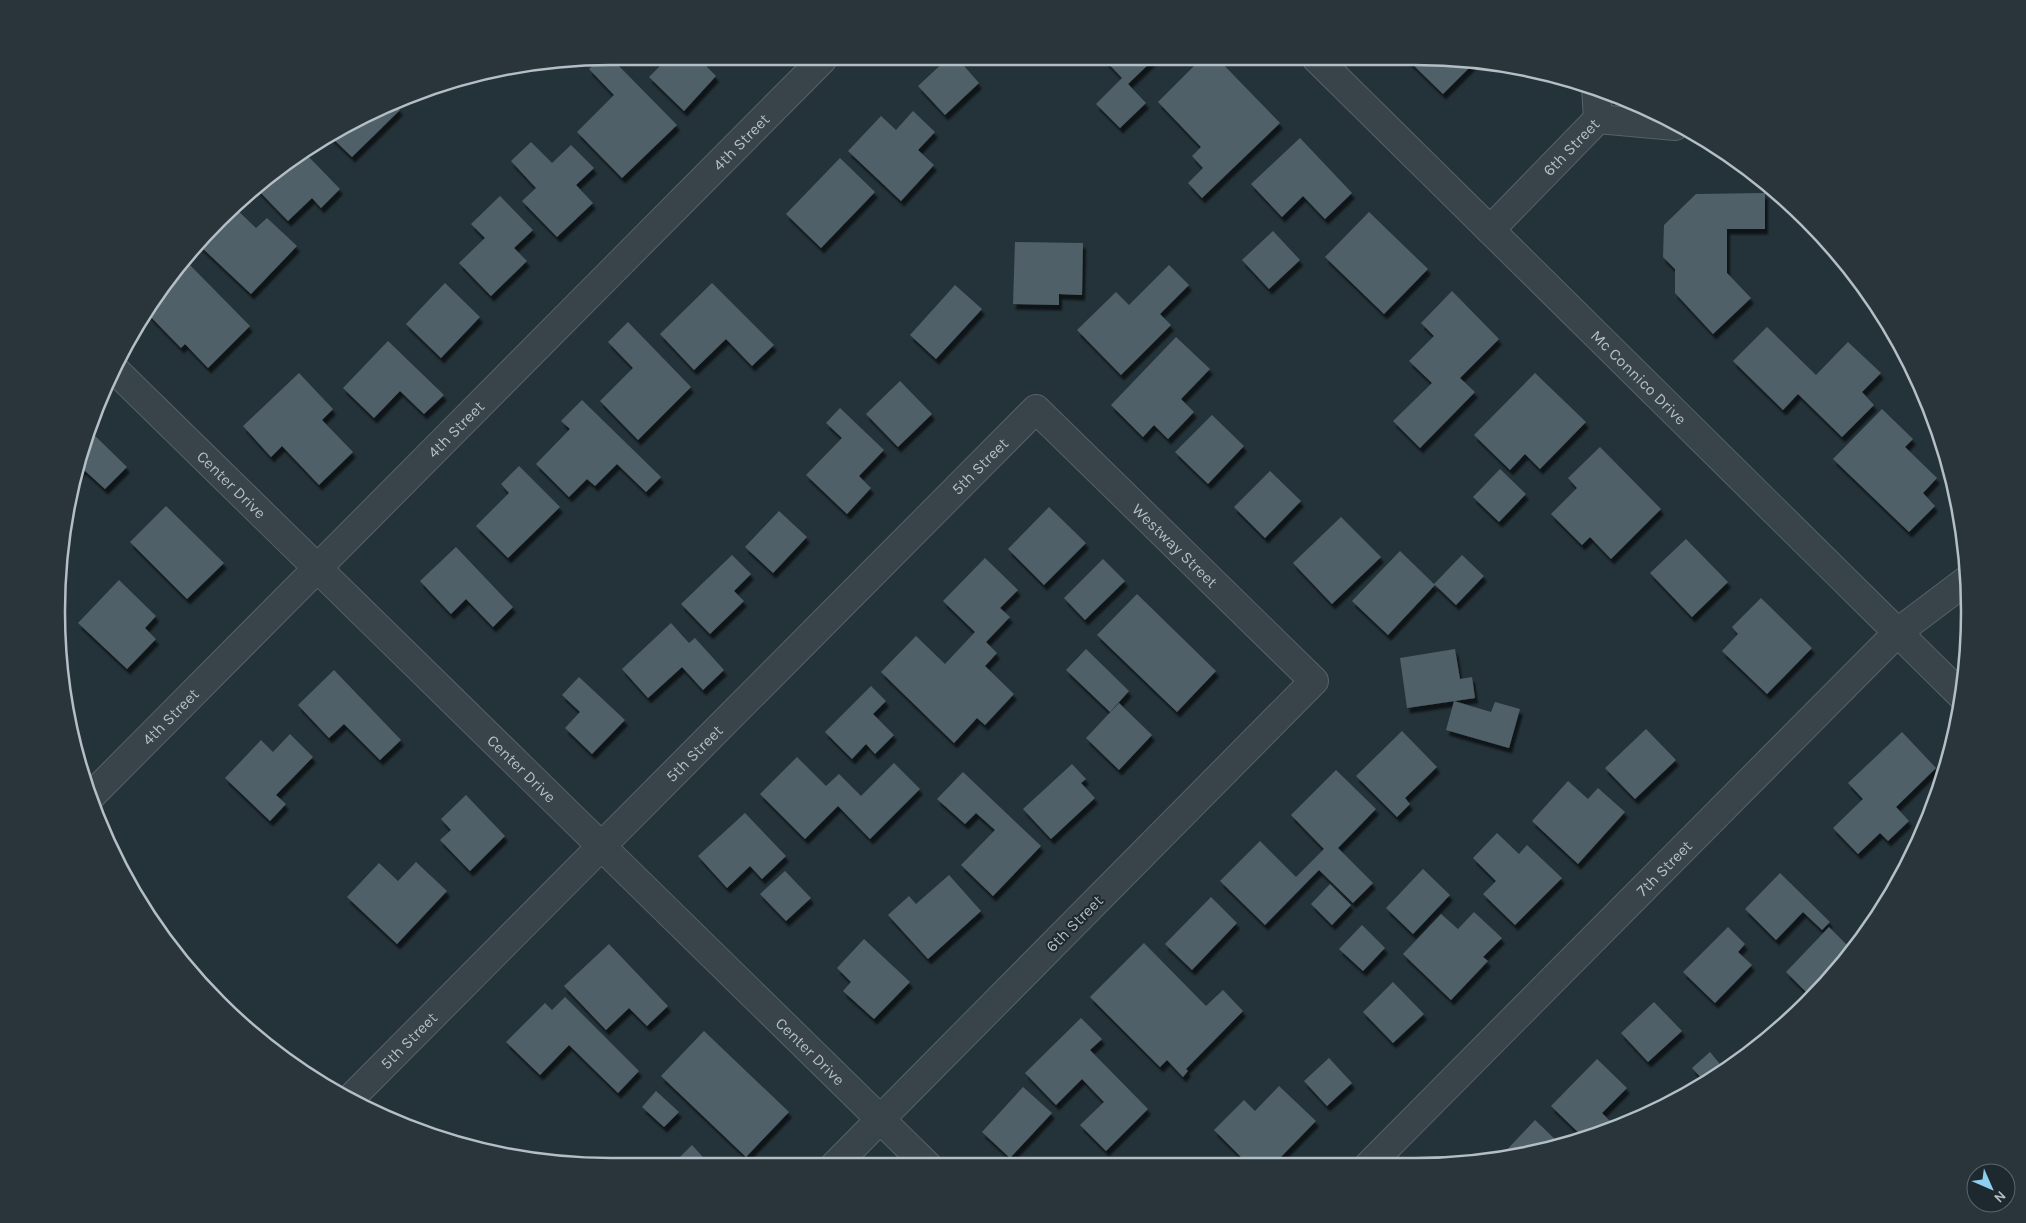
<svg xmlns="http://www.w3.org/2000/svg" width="2026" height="1223" font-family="Karla,sans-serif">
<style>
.building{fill:#506067;filter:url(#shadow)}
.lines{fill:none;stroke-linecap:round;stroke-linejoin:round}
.minor-casing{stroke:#566268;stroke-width:30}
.minor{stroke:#38444a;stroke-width:28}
.labels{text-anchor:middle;stroke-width:4;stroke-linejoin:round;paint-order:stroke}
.street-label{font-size:16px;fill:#b3bfc5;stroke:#1d292e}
.rim{fill:none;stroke:#b3bfc5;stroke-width:2.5}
</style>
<defs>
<filter id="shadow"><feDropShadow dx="3" dy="5.5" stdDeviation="1" flood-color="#0009"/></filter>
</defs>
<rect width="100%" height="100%" fill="#243339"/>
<path class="building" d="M1451,57L1475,62L1443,94L1406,58Z
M1202,58H1217L1280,123L1202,198L1188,183L1203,168L1192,156L1201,147L1158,102Z
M947,59H958L979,83L945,115L918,86Z
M1104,59H1154L1128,84L1146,103L1120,128L1096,104L1122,78Z
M700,60L716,76L684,111L649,77L665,61Z
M597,61H614L677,125L622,178L577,132L614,95L589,69Z
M393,102L400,110L352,157L330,136L366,114Z
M913,111L935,132L918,150L934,165L901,201L848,151L881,116L896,130Z
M1300,138L1352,193L1325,219L1303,196L1282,217L1251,184Z
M531,142L552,163L571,145L594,168L576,185L593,203L557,237L522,201L536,188L511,161Z
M304,152L340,189L321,208L312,198L288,221L257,189L277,169Z
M840,158L875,192L821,248L786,214Z
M1765,193V229H1727V273L1751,298L1713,334L1675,293V269L1663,257L1664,225L1696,194Z
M500,196L533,230L514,248L527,261L491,296L459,263L485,238L471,224Z
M234,207L256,228L267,218L297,246L251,294L199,245Z
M1369,212L1428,269L1384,314L1325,257Z
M1273,231L1300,260L1269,289L1242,260Z
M1015,242L1083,243L1082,295L1059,294V305L1013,304Z
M186,261L250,326L208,368L185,344L181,348L146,312L150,303Z
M1169,265L1189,285L1160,314L1171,325L1121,375L1077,330L1116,292L1129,305Z
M445,283L480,317L441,358L406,324Z
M712,283L774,345L752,366L726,339L694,370L660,334Z
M955,285L982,309L936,359L910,335Z
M1452,291L1499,339L1460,378L1475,392L1420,448L1393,421L1432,383L1409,361L1434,336L1421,323Z
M628,322L691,387L638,440L600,401L633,368L608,342Z
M1767,327L1816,375L1848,342L1881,373L1862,392L1874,405L1842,437L1798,394L1783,410L1733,361Z
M1176,337L1210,369L1181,399L1194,412L1168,439L1154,425L1143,437L1111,405Z
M388,341L444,395L424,414L400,391L374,418L343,388Z
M299,373L333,409L322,420L353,452L319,485L282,446L271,457L243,426Z
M1535,373L1586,422L1540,469L1525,454L1510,470L1474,435Z
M900,381L932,414L898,447L866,414Z
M582,400L661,477L646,492L617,464L595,486L587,479L569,497L536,464L570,429L561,421Z
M840,408L884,450L859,476L871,488L847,514L806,475L842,438L826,423Z
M1882,409L1913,439L1905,447L1937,478L1923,493L1935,506L1909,532L1833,459Z
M1212,415L1244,446L1208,484L1175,452Z
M88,429L127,467L105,489L83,469L75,477Z
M1600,447L1661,509L1611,559L1590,537L1582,545L1551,514L1577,488L1568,478Z
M519,466L560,507L508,558L476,526L509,493L501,484Z
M1500,469L1526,494L1499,522L1473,497Z
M1270,471L1301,501L1265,538L1234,507Z
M166,506L224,563L187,599L130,542Z
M1049,507L1086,543L1044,585L1008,549Z
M779,511L807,537L773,573L745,547Z
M1341,517L1381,557L1332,604L1293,563Z
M1686,539L1728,582L1692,617L1650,573Z
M456,547L513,607L493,627L466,599L451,614L420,581Z
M1400,551L1435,585L1388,635L1352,601Z
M732,555L751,574L734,591L744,601L710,634L681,604Z
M1462,555L1484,576L1456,605L1434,584Z
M985,558L1018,590L1000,608L1010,617L986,642L997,653L985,666L1014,694L985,725L977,718L954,743L881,672L916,636L945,664L975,632L943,601Z
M1103,559L1125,581L1085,620L1064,598Z
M119,580L156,616L145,628L156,639L127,669L78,623Z
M1137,594L1216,671L1177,712L1097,635Z
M1761,598L1812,648L1767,694L1722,651L1738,634L1732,627Z
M671,623L689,643L695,638L724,670L703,690L682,667L648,698L622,669Z
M1086,649L1129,691L1110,712L1066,670Z
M1455,649L1460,679L1472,677L1475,698L1407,708L1400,658Z
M334,670L401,740L380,760L344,724L329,738L298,705Z
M579,677L625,720L592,754L565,728L580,712L562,695Z
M871,686L886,701L873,714L894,735L875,754L866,744L852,759L825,732Z
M1454,701L1491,712L1495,702L1520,709L1509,748L1446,730Z
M1119,703L1152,735L1119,770L1086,738Z
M1646,729L1676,760L1635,799L1605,768Z
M1402,731L1437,767L1405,798L1410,804L1397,817L1356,776Z
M1902,732L1936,768L1896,807L1909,821L1888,841L1880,833L1858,854L1833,828L1863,799L1848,783Z
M290,734L313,757L276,795L286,804L270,821L225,778L261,740L273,752Z
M797,757L826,786L839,774L861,796L894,763L920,789L870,839L838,806L805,839L760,794Z
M1072,764L1086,779L1081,783L1095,798L1051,839L1023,809Z
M1336,770L1376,809L1338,848L1373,883L1353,903L1319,870L1265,925L1220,881L1260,841L1296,877L1324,849L1291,815Z
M963,772L1041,846L993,896L961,865L995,830L976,813L965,824L937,799Z
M1568,781L1588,799L1598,788L1625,812L1578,864L1532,821Z
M466,795L505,836L470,871L440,840L451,830L441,819Z
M745,813L786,856L762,879L750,866L727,888L698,856Z
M1497,833L1519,854L1527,845L1562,878L1515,925L1483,894L1496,881L1473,858Z
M416,862L447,891L397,944L347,897L379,863L398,881Z
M1423,869L1450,895L1413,934L1386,908Z
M785,871L811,898L786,921L760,894Z
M1780,873L1830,922L1822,930L1803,912L1776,940L1745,909Z
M949,875L981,911L928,959L888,915L909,896L916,904Z
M1330,884L1351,905L1332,925L1311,904Z
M1211,897L1237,923L1192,970L1165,944Z
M1474,912L1502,938L1483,957L1488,961L1451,1000L1403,954L1441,914L1458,929Z
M1362,925L1385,948L1363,971L1339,949Z
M1728,927L1745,944L1738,952L1752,965L1715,1003L1683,972Z
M1829,927L1851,949L1810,996L1786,972Z
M864,939L910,982L874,1019L843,991L851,982L837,968Z
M1144,943L1206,1006L1223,990L1243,1011L1186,1069L1188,1071L1183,1077L1167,1060L1160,1067L1090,997Z
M609,944L668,1006L647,1026L629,1008L606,1030L564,986Z
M1393,982L1424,1014L1393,1043L1363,1012Z
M565,997L639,1071L618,1093L569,1045L540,1075L506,1042L545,1003L552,1010Z
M1654,1002L1682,1031L1648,1062L1621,1033Z
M1081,1018L1102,1039L1090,1050L1148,1109L1106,1151L1080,1125L1104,1102L1082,1079L1056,1105L1025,1073Z
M704,1031L789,1112L746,1157L661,1076Z
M1710,1052L1724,1069L1706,1083L1692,1068Z
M1329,1058L1352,1083L1327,1106L1304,1081Z
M1597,1059L1627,1088L1602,1113L1616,1127L1585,1139L1551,1106Z
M1279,1086L1316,1121L1272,1166H1250L1214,1130L1244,1100L1255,1111Z
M1023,1087L1052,1113L1010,1158L982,1132Z
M656,1091L679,1112L664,1127L642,1107Z
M1535,1120L1560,1144L1502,1155Z
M692,1145L711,1166H671Z"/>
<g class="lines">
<g class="minor-casing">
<g id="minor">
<path id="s1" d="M1316,58L1961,695"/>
<path d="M1596,87L1598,119"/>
<path id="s2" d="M1490,230L1598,119L1675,126"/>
<path id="s3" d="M116,371L928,1166"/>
<path id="s4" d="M89,798L822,60"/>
<path id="s5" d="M352,1097L1036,409L1314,681L834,1166"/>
<path id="s6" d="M1368,1166L1898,632L1967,580"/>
</g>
</g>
<use href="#minor" class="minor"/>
</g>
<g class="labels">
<g class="street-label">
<text dy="6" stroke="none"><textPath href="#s4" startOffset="925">4th Street</textPath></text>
<text dy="6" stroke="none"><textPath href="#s2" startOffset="116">6th Street</textPath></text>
<text dy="6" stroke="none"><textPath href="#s1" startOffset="454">Mc Connico Drive</textPath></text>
<text dy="6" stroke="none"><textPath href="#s4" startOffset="520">4th Street</textPath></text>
<text dy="6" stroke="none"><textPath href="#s5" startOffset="890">5th Street</textPath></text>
<text dy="6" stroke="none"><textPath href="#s3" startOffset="162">Center Drive</textPath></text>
<text dy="6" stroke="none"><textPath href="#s5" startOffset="1165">Westway Street</textPath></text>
<text dy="6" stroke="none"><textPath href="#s4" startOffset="115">4th Street</textPath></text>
<text dy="6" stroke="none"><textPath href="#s5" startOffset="485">5th Street</textPath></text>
<text dy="6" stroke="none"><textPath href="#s3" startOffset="568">Center Drive</textPath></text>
<text dy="6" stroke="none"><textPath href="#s6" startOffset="420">7th Street</textPath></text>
<text transform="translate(1074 923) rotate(-45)" y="6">6th Street</text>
<text dy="6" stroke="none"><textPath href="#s5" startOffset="80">5th Street</textPath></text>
<text dy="6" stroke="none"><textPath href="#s3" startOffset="972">Center Drive</textPath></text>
</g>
</g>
<path d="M0 0H2026V1223H0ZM611 65H1415A546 546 0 0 1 1961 611V612A546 546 0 0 1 1415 1158H611A546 546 0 0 1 65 612V611A546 546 0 0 1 611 65Z" fill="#29353a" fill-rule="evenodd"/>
<path class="rim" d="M611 65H1415A546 546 0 0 1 1961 611V612A546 546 0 0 1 1415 1158H611A546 546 0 0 1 65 612V611A546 546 0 0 1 611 65Z"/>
<g transform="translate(1991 1188) rotate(135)"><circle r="24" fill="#1d292e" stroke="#59656a"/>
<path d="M0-4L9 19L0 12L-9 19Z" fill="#8eceef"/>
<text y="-8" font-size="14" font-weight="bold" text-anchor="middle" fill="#b3bfc5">N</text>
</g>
</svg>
